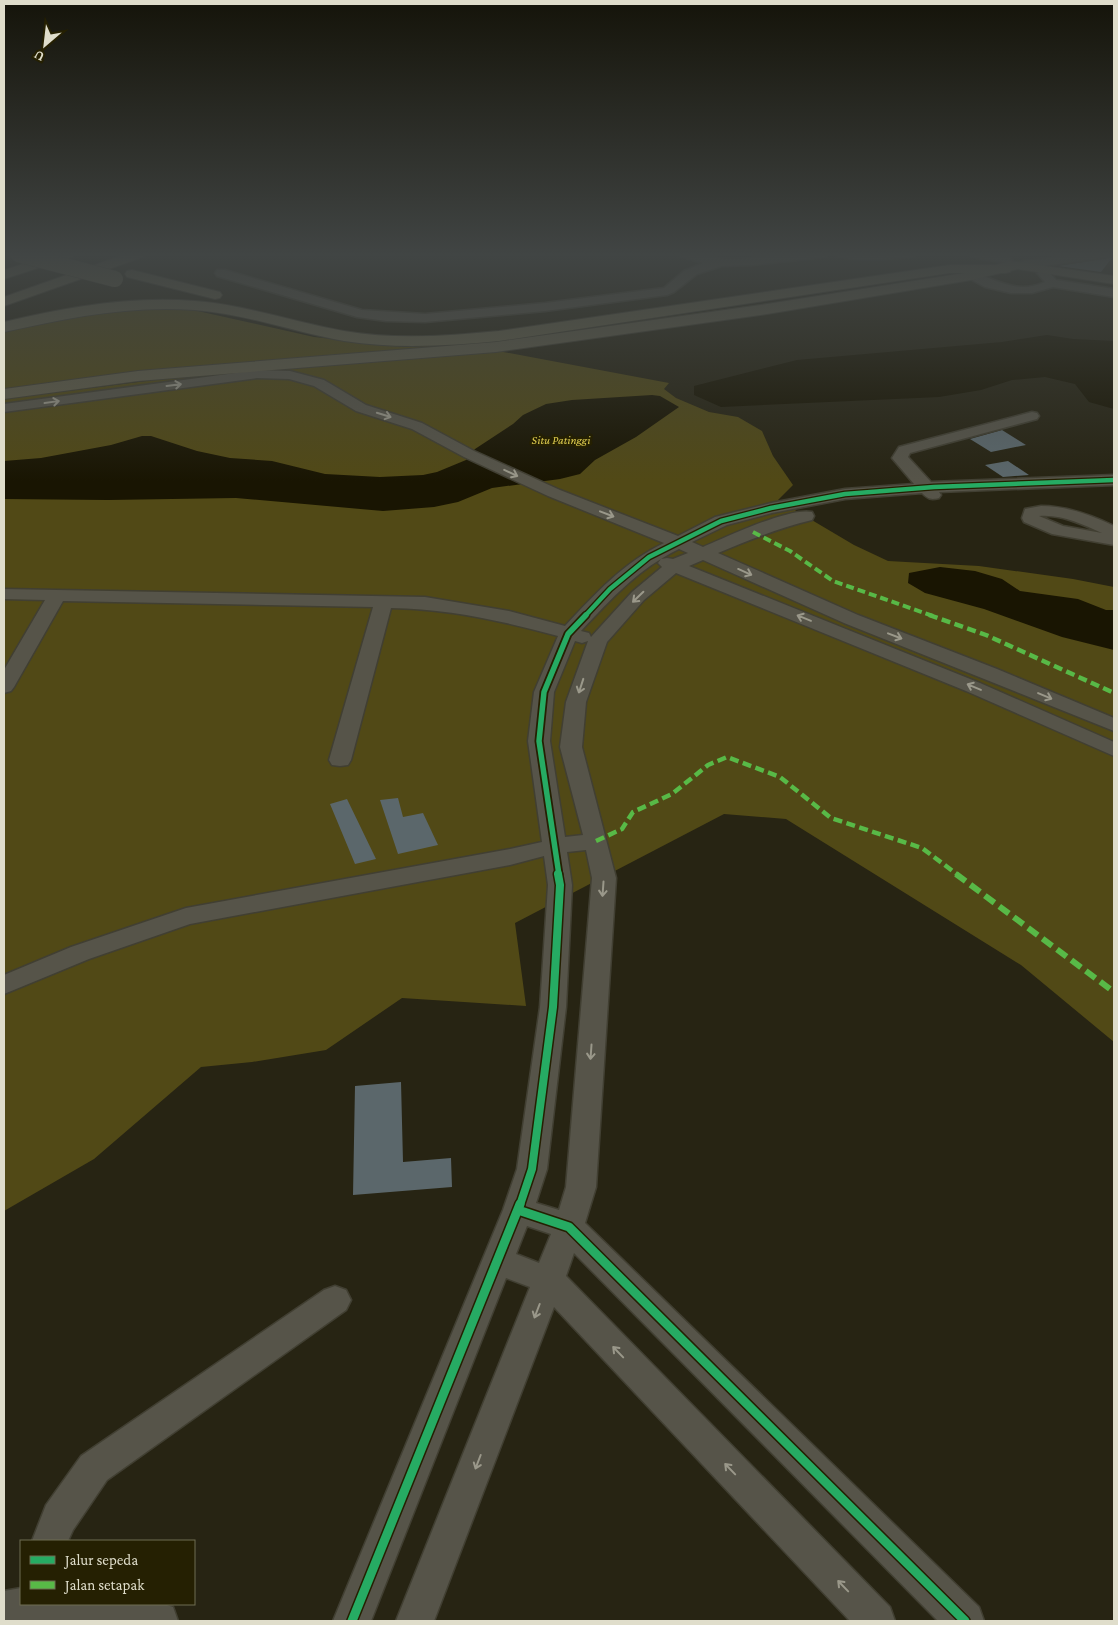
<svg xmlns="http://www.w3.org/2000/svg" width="1118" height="1625" font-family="'Crimson Pro',serif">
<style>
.green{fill:#514916}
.water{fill:#191502}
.building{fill:#5b676b}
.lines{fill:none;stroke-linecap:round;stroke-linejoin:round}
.minor-casing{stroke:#413f32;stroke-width:3}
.major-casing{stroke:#413f32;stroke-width:2}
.highway-casing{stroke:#413f32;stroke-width:2}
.minor{fill:#565449;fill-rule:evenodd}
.major{fill:#605d4a;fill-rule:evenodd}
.highway{fill:#65624b;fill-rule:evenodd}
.highway-bridge-casing{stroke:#413f32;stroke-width:17;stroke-linecap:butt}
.highway-bridge{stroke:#65624b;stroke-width:16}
.quiet-far2{stroke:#58b947;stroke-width:4;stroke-dasharray:8 4;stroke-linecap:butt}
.quiet-far1{stroke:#58b947;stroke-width:4.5;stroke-dasharray:9 4.5;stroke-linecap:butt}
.quiet{stroke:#58b947;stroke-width:6;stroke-dasharray:12 6;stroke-linecap:butt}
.cycleway-far3-casing{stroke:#252002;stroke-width:7}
.cycleway-far2-casing{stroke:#252002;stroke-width:9}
.cycleway-far1-casing{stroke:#252002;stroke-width:11}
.cycleway-casing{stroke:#252002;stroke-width:12}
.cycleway-far3{stroke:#26ab63;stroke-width:4.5}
.cycleway-far2{stroke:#26ab63;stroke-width:5.5}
.cycleway-far1{stroke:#26ab63;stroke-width:8}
.cycleway{stroke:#26ab63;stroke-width:9}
.oneway{stroke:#9a988a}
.labels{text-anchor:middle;stroke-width:5;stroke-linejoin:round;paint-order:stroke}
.far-water-label{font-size:12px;font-style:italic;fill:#decc4f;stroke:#252002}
</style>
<rect width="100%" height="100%" fill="#272413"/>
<path class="green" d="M957,277L480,345L126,375L4,392V330L50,318L116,308H184L314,337L405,347L480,343Z
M498,351L669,383L664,389L676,398L709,412L738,417L762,431L773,456L793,485L778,500L854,545L888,561L979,566L1073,579L1114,587V1042L1021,965L786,819L724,814L515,923L526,1006L402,998L326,1050L252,1062L201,1067L94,1159L4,1211V399L170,378Z"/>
<path class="water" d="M1047,335L1073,339L1114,341V409L1089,402L1075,384L1045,377L1012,380L981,390L939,397L721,407L694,395V386L797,360L1002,342Z
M652,395L660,396L679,407L636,437L595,460L580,474L560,479L492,488L458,502L434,507L383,511L236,498L108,500L4,499V461L41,458L111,445L142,436H151L197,451L230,458L272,461L325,474L380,477L423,475L437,472L466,460L475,449L513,424L523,415L546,404L572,400Z
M940,567L975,571L1002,579L1020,591L1078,599L1106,610H1114V650L1062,637L984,609L925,593L908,583L909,573Z"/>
<path class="building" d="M1109,258H1112L1101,272L1058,266Z
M1002,430L1026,445L991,452L970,439Z
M1008,461L1029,475L1003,477L985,465Z
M398,798L403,817L423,813L438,845L398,854L380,800Z
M347,799L376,859L355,864L330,804Z
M401,1082L403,1162L451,1158L452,1187L353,1195L355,1086Z"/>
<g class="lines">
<g class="minor-casing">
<path id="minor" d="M679,254C698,254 717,260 737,259C767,258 799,250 830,254L824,257L753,265L722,266L697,274L674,292L667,295L545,311L425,322L386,321L357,317L217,276L215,273L217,270H225L362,310L425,314L545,303L664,288L684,271L703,263L680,256Z
M835,254H917L911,257C896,258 844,263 835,254Z
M967,254H989L1010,258L1012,260L1006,263L973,257Z
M1085,254H1114L1108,257L1023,269L1017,265L1023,261Z
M1043,269L1047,270L1056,280L1114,289V297L1053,287L1032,293H1011L985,287L965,276L971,272C997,279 1016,295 1045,282L1037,273Z
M257,370L290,371L324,380L366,405L422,423L474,451L560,490L678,536L715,517L771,503L845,489L914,484L892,458L899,447L1032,412L1037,413L1039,416L1037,419L910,453L908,457L931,482L1114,475V485L939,492L941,495L939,498C931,500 928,499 922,493L845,499L772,513L727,525L692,542L703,547C727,537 789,507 812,512L814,516L812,520C779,528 749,540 718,553L858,615L997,669L1114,718V731L844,623L703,560L689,566L980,683L1114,742V756L966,691L676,573L644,600L607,642L586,702L582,747L616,878L596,1187L585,1223L979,1607L984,1621H938L574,1253L566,1276L890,1607L895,1621H850L554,1307L434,1621H396L530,1287L506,1278L371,1621H333L503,1210L517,1169L540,1007L548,885L544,856L510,865L190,924L89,959L4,994V975L71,947L186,908L510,849L542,842L528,741L534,692L558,636C503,621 449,609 391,608L351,760L348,765L340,766L332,765L329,760L373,607L63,601L14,687L11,691L4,693V670L45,600L4,599V589L425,597L509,611L565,626C595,594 624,562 664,543L548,496L464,457L412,429L356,411L314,386L289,379L257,378L4,412V404ZM679,549L688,553L673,559L667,558L661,559L658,563L662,567L632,592L591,637L589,633L581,631C612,598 638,569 679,549ZM575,641L582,643L588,641L566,702L560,747L583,835L565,837L550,741L554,692ZM586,850L592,878L566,1187L559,1210L536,1203L547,1169L566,1007L572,885L567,852ZM527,1226L551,1234L539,1263L516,1254Z
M1041,506C1067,506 1091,515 1114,526V545L1052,534L1024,522L1022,518L1025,509ZM1039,516C1061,514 1082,524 1102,533L1063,526Z
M335,1286L346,1290L351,1300L346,1310L107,1480L73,1530L68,1541H32L46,1505L81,1456L324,1290Z
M21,1588V1604H164L173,1607L178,1621H4V1591Z"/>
</g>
<g class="major-casing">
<path id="major" d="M1010,261L1114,276V284L1018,269L971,280L767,314L496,352L138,381L4,399V389L138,371L496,342L767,304L971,272Z"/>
</g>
<g class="highway-casing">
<path id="highway" d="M55,254H74L72,257L4,279V270Z
M126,254H145L143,257L4,306V297Z
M950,265H1005L1010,266L1012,269L1010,272L1005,273H950L499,341C447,346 396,349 344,341C294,332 246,314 195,310C129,305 68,318 4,332V322C67,307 130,296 195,301C246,305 294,322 344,331C396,340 447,336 499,331Z
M132,270L220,292L222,295L220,298L215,299L127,277L125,274L127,271Z"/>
</g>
<use href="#minor" class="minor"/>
<use href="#major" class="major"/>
<use href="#highway" class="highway"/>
<g class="highway-bridge-casing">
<path id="highway-bridge" d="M18,254L115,279"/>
</g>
<use href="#highway-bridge" class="highway-bridge"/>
<path class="quiet-far2" d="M753,532L790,551L833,581L933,616"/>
<path class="quiet-far1" d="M929,615L986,635L1114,693
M596,841L622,829L633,812L672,794L708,765L727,757L780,777L831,818L922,848L958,875"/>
<path class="quiet" d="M956,874L1114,992"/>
<g class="cycleway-far3-casing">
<path id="cycleway-far3" d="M585,616L610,589L649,557L721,521L771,508L845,494L934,487L1114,480"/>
</g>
<g class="cycleway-far2-casing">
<path id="cycleway-far2" d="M559,875L539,741L544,692L568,634L586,615"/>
</g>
<g class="cycleway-far1-casing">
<path id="cycleway-far1" d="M520,1205L532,1169L553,1007L560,885L558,874"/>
</g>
<g class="cycleway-casing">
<path id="cycleway" d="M518,1210L569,1227L965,1621
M352,1621L520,1204"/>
</g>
<use href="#cycleway-far3" class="cycleway-far3"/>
<use href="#cycleway-far2" class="cycleway-far2"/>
<use href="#cycleway-far1" class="cycleway-far1"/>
<use href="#cycleway" class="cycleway"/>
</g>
<defs><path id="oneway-shaft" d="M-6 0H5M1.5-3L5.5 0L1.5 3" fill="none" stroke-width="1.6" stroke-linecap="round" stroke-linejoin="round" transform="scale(1.25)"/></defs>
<g class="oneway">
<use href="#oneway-shaft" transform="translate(174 385) rotate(-7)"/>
<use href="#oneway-shaft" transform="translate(52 402) rotate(-8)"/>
<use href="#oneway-shaft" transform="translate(384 415) rotate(17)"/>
<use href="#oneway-shaft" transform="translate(511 473) rotate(25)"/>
<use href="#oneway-shaft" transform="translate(607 514) rotate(21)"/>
<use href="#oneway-shaft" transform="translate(745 572) rotate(24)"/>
<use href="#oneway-shaft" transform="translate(638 597) rotate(136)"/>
<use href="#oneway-shaft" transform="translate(804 618) rotate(-158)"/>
<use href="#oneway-shaft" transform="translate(895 636) rotate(21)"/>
<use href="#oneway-shaft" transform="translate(581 686) rotate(108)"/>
<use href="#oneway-shaft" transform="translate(974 687) rotate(-157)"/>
<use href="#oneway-shaft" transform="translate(1045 696) rotate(23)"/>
<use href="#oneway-shaft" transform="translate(603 889) rotate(94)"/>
<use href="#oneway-shaft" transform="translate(591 1052) rotate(94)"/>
<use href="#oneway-shaft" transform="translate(537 1311) rotate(111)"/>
<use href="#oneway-shaft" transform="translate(618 1352) rotate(-134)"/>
<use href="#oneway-shaft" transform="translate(478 1462) rotate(111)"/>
<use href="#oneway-shaft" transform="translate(730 1469) rotate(-134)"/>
<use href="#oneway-shaft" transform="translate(843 1586) rotate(-134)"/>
</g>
<linearGradient id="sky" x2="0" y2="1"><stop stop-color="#15140a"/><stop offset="0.53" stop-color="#414544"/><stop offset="1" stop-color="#414544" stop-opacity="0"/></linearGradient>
<rect width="1118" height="481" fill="url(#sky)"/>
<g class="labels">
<g class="far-water-label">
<text x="561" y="444">Situ Patinggi</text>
</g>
</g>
<rect width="1118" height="1625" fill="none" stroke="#dfddcb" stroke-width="10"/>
<rect x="20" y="1540" width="175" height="65" fill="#252002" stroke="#6f6c52"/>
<rect x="30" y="1556" width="25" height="8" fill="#26ab63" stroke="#6f6c52"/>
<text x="65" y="1565" font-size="15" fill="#dfddcb">Jalur sepeda</text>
<rect x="30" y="1581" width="25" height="8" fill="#58b947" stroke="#6f6c52"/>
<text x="65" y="1590" font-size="15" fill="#dfddcb">Jalan setapak</text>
<g transform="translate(45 45) rotate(208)" stroke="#252002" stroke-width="4" paint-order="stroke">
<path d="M0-4L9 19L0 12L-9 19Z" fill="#dfddcb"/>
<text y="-8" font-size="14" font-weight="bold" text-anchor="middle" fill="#dfddcb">U</text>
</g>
</svg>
